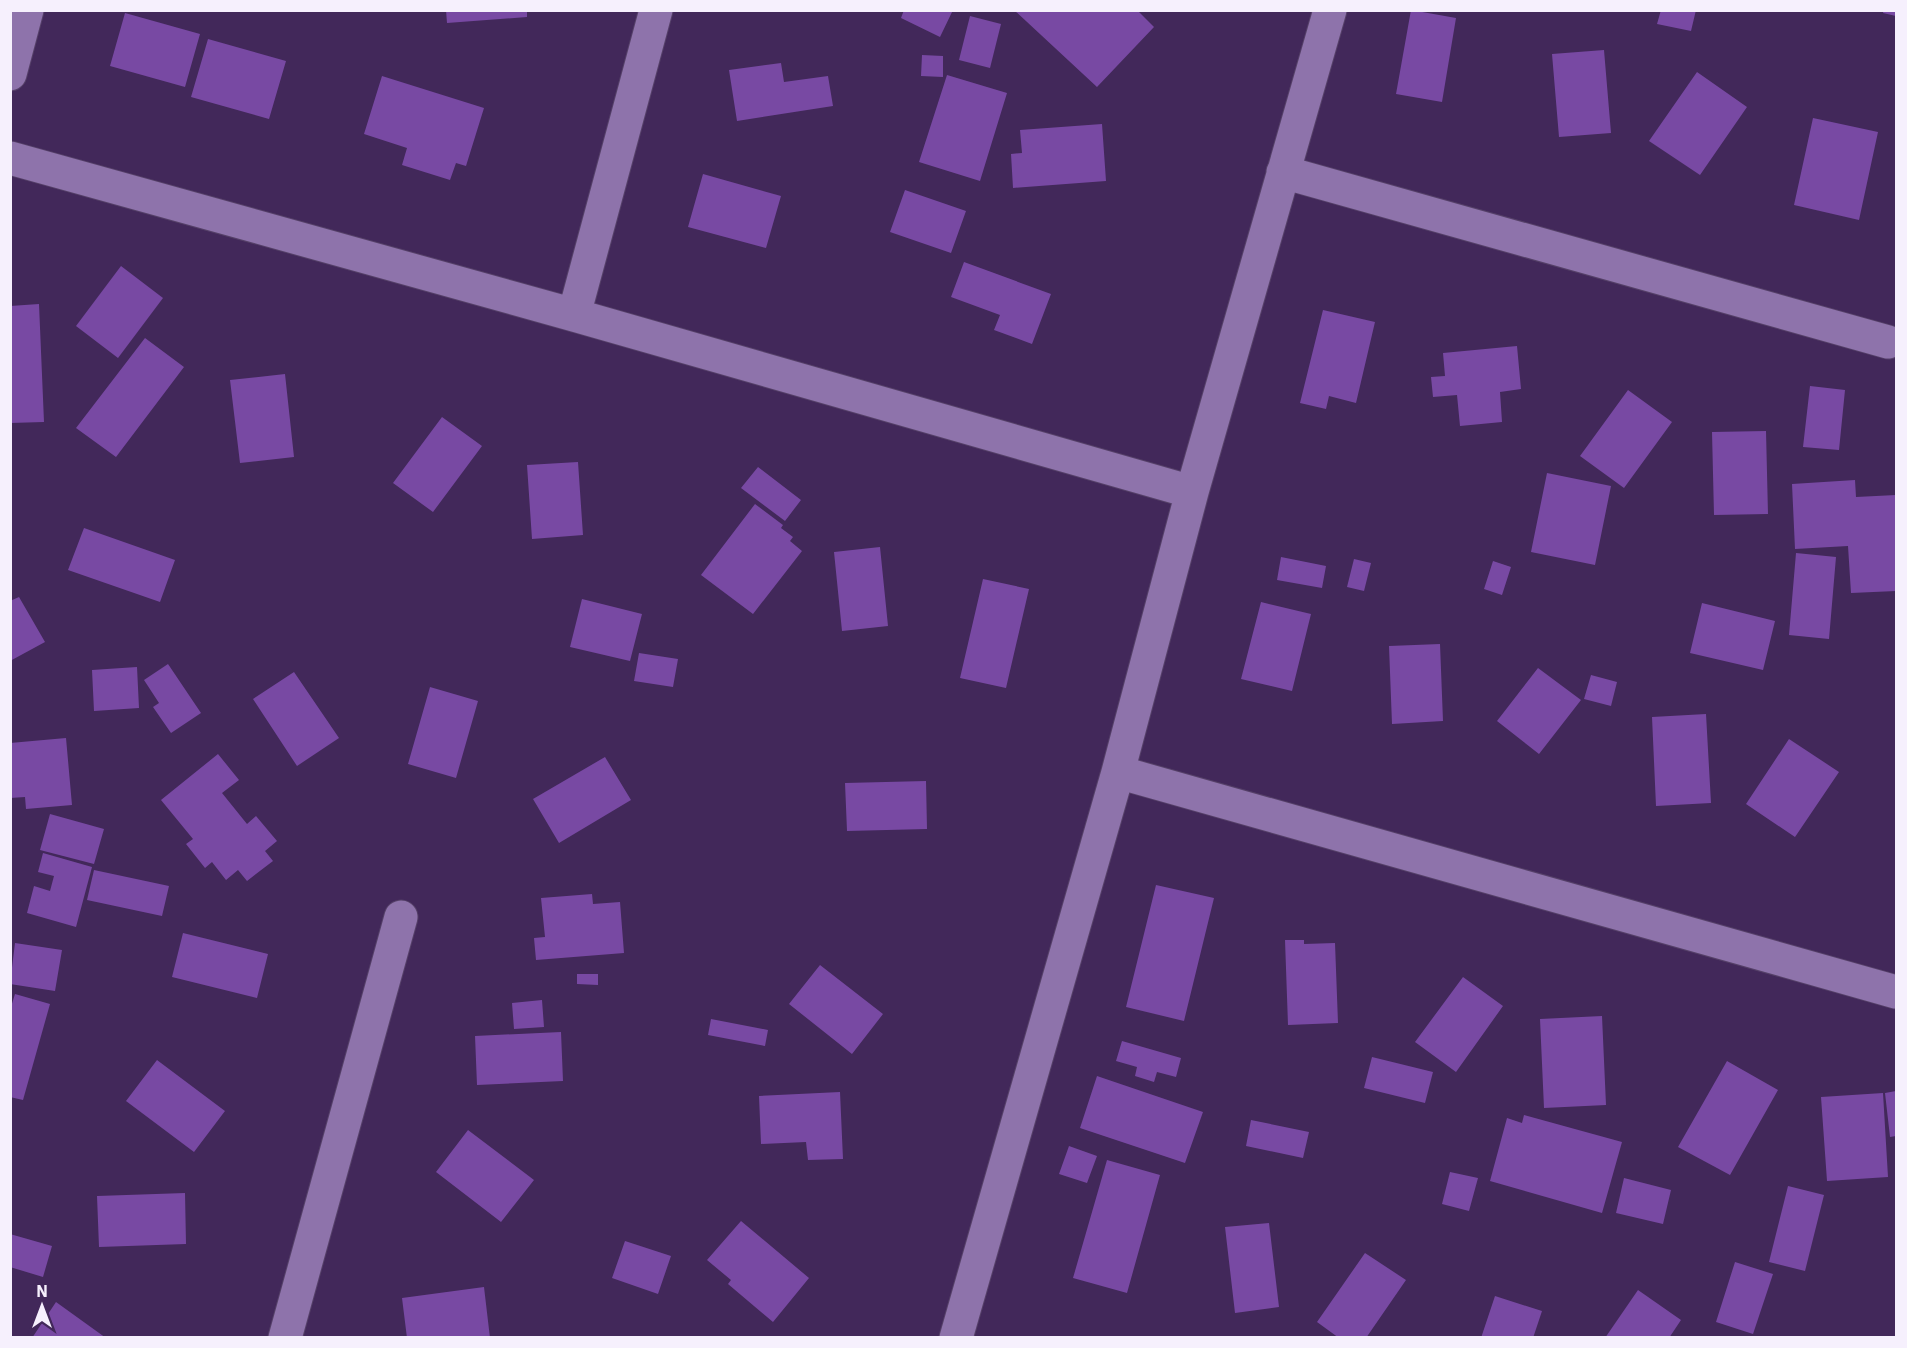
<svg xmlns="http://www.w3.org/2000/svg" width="1907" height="1348" font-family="'IBM Plex Sans',sans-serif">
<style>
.building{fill:#7849a3}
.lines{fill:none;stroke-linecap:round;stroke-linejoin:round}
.street-casing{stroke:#554068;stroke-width:35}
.street{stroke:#8e73ab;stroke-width:33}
</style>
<rect width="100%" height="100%" fill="#42285a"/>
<path class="building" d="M446,10H527V17L447,23Z
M904,10H953L940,37L901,18Z
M1014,10H1137L1154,27L1097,87Z
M1411,10L1456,18L1442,102L1396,94Z
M1661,10H1696L1691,31L1657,24Z
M1884,10H1896V16L1883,13Z
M125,13L200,34L185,87L110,66Z
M970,16L1001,24L990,68L959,60Z
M208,39L286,61L269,119L191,97Z
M1604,50L1611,133L1559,137L1552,54Z
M922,55L943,56V77L921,76Z
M781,63L784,82L828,76L833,106L737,121L729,70Z
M1697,72L1747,107L1700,175L1649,141Z
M947,75L1007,93L980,181L919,162Z
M382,76L484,108L466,166L456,163L450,180L402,165L407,148L364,134Z
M1813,118L1878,132L1859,220L1794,205Z
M1102,124L1106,181L1013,188L1011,154L1022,153L1020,130Z
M703,174L781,196L766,248L688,227Z
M905,190L966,211L951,253L890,232Z
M964,262L1051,294L1032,344L994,330L1000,315L951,297Z
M121,266L163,298L118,358L76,326Z
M39,304L44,422L10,423V306Z
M1323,310L1375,322L1356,403L1329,396L1326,409L1300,403Z
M145,338L184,367L116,457L76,428Z
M1517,346L1521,389L1500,392L1502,422L1460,426L1457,395L1433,397L1431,377L1445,376L1443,353Z
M285,374L294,457L240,463L230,380Z
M1810,386L1845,390L1839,450L1803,447Z
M1628,390L1672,422L1624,488L1580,456Z
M442,417L482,446L433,512L393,483Z
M1766,431L1768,514L1714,515L1712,432Z
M578,462L583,535L532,539L527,465Z
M758,467L801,500L785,521L741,488Z
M1547,473L1611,486L1595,565L1531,552Z
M1855,480L1856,497L1896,495V591L1851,593L1848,546L1795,549L1792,484Z
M755,504L783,525L781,528L793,537L790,541L802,551L753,614L701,575Z
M84,528L175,560L160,602L68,570Z
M880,547L888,626L842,631L834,552Z
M1796,553L1836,557L1829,639L1789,635Z
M1281,557L1326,566L1322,588L1277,580Z
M1354,559L1371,563L1364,591L1347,587Z
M1493,561L1511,567L1502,595L1484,589Z
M983,579L1029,589L1006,688L960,678Z
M19,597L45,642L10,661V601Z
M582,599L642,614L630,661L570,647Z
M1261,602L1311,614L1292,691L1241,679Z
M1702,603L1775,621L1763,670L1690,653Z
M1440,644L1443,721L1392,724L1389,646Z
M639,653L678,659L673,687L634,681Z
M168,664L201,713L171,733L153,707L159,703L144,680Z
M137,667L139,708L94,711L92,670Z
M1538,668L1581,700L1539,754L1497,721Z
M294,672L339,738L297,766L253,699Z
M1591,675L1617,682L1611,706L1584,699Z
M430,687L478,701L456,778L408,764Z
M1706,714L1711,803L1656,806L1652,717Z
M66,738L72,805L26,809L25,797L10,798V743Z
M1789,739L1839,772L1795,837L1746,804Z
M218,754L239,780L222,793L247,824L256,816L277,841L265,851L273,861L247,881L238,870L226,880L212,862L205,868L186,844L193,839L161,800Z
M605,757L631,800L559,843L533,799Z
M926,781L927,829L847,831L845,783Z
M50,814L104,829L94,864L40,850Z
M43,853L92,867L76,927L27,913L34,886L50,891L54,876L38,872Z
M94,870L169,886L162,916L87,900Z
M1156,885L1214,898L1184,1021L1126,1007Z
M592,894L593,904L620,902L624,953L536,960L534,938L545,937L541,898Z
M183,933L268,954L257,998L172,977Z
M1285,940H1304V944L1335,943L1338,1023L1288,1025Z
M15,943L62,950L55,991L10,984Z
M820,965L883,1014L852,1054L789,1004Z
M577,974H598V985L577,984Z
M1463,977L1503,1006L1456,1072L1415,1042Z
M15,994L50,1004L23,1100L10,1097V1010Z
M542,1000L544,1027L514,1029L512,1003Z
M1602,1016L1606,1105L1544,1108L1540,1019Z
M711,1019L768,1030L765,1046L708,1035Z
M561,1032L563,1081L477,1085L475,1036Z
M1122,1041L1181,1058L1176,1077L1157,1072L1154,1082L1135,1076L1137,1067L1116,1061Z
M1372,1057L1433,1072L1425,1103L1364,1088Z
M157,1060L225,1111L194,1152L126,1101Z
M1727,1061L1778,1090L1730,1175L1678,1147Z
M1097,1076L1203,1112L1185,1163L1080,1128Z
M1896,1091V1136L1890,1137L1885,1093Z
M840,1092L843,1159L808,1160L806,1142L761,1144L759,1096Z
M1883,1093L1888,1177L1827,1181L1821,1097Z
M1524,1115L1622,1142L1602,1213L1490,1181L1507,1118L1522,1123Z
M1251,1120L1309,1132L1303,1158L1246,1146Z
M468,1130L534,1180L501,1222L436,1172Z
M1069,1146L1097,1156L1087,1183L1059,1174Z
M1107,1160L1160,1175L1127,1293L1073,1278Z
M1450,1172L1478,1178L1469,1211L1442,1204Z
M1624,1178L1671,1190L1663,1224L1616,1213Z
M1788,1186L1824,1195L1805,1271L1769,1262Z
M185,1193L186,1244L99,1247L97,1196Z
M741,1221L809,1278L773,1322L728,1284L731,1280L707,1260Z
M1269,1223L1279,1307L1235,1313L1225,1227Z
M10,1234L52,1246L43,1277L10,1267Z
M625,1241L671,1256L658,1294L612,1278Z
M1365,1253L1406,1280L1366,1338H1339L1317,1322Z
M1735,1262L1773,1274L1753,1334L1716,1322Z
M484,1287L490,1338H407L402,1298Z
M1638,1290L1681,1320L1669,1338H1605Z
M1495,1296L1542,1311L1533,1338H1481Z
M56,1302L106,1338H32Z"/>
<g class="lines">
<g class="street-casing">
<path id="street" d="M10,74L27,10
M10,158L574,315L1192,492
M1283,172L1888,342
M574,315L656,10
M1118,772L1896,992
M285,1338L401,917
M956,1338L1118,772L1192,492L1330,10"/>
</g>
<use href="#street" class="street"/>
</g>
<rect width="1907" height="1348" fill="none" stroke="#f6f0fd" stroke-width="24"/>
<g transform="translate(42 1306)" stroke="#42285a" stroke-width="4.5" paint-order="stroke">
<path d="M0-4.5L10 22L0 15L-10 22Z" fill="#f6f0fd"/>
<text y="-9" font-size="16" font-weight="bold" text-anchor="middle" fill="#f6f0fd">N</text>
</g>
</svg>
